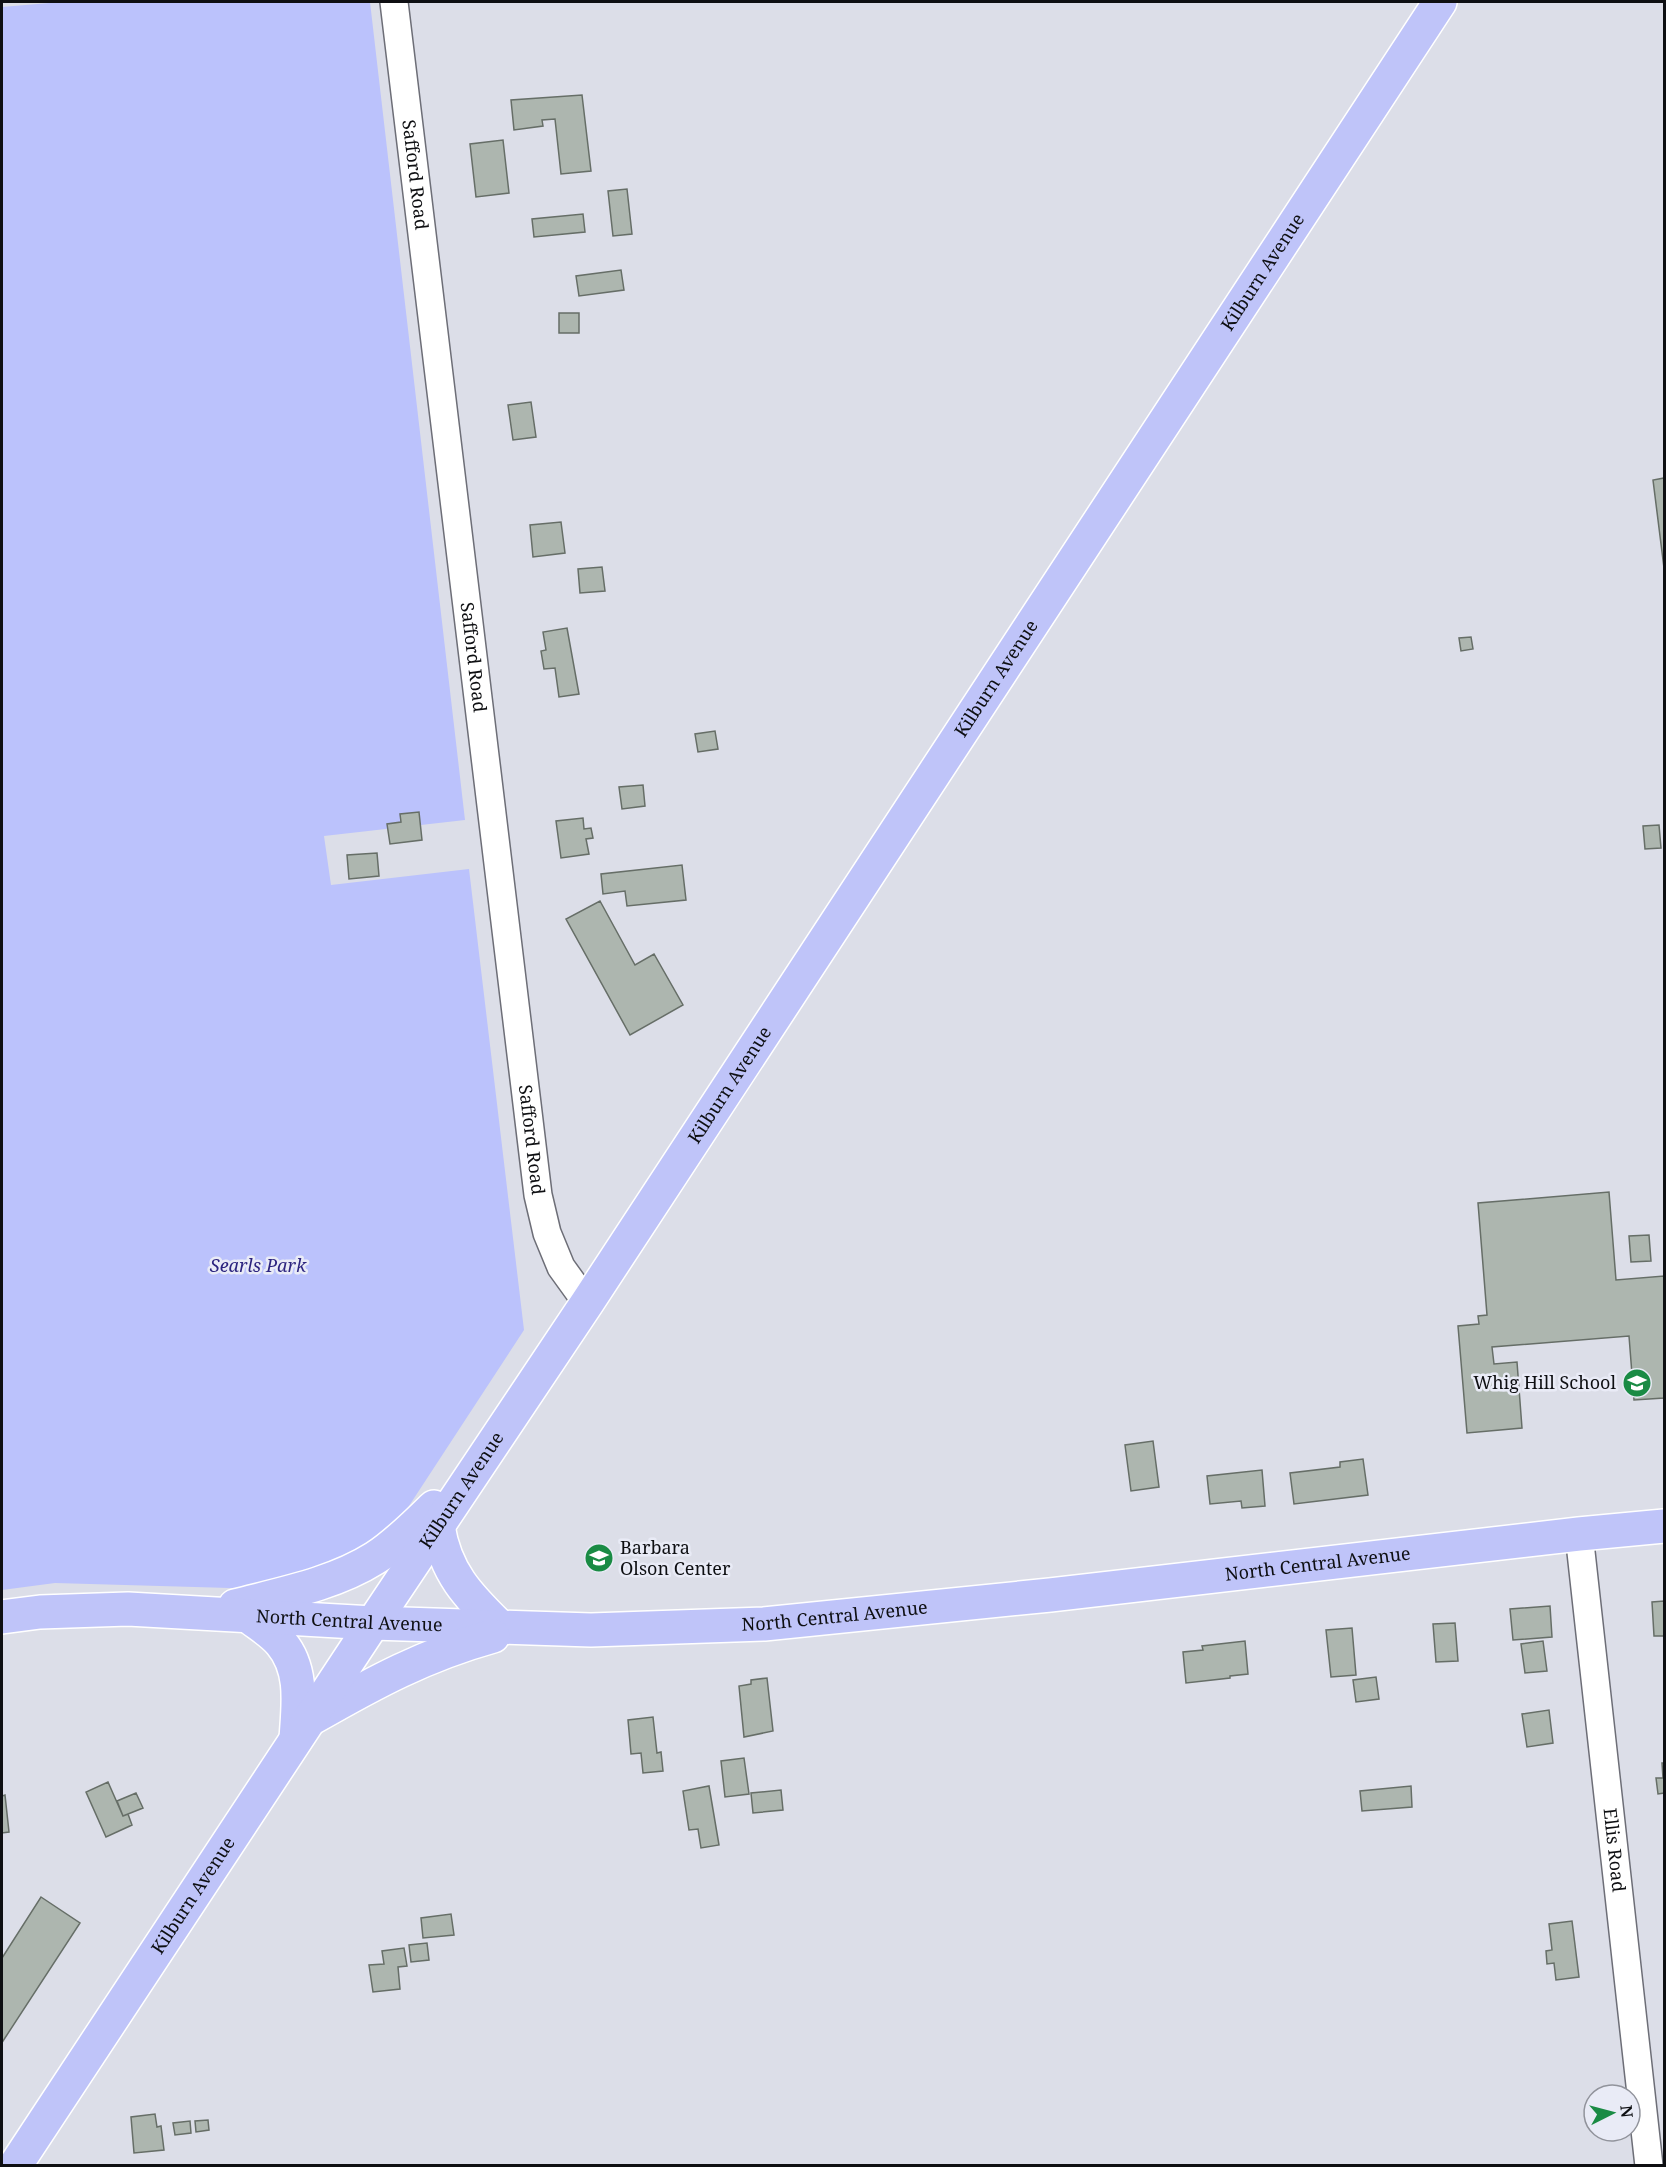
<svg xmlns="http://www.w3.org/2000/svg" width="1666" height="2167" font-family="'Noto Serif',serif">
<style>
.green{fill:#bbc2fc}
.building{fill:#adb6af;stroke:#666e67;stroke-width:1.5}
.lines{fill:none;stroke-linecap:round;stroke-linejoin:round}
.minor-casing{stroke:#6d6e77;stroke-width:30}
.major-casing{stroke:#fff;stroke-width:36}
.minor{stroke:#fff;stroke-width:27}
.major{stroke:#bfc4f9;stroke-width:33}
.labels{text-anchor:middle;stroke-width:5;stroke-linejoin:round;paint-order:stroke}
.street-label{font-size:18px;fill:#0e0f12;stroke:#e9ebf6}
.park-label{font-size:18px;font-style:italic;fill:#2c247f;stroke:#e9ebf6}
.poi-label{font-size:18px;fill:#0e0f12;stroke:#e9ebf6;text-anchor:end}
</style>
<rect width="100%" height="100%" fill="#dcdee8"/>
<path class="green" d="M61,2H370L465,820L324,836L331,885L469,869L524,1330L388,1538L267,1589L55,1583L2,1590V7Z"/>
<path class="building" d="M582,95L591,171L561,174L555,119L542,120L543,126L514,130L511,100Z
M503,140L509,193L476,197L470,144Z
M627,189L632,234L613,236L608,191Z
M583,214L585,232L534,237L532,219Z
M621,270L624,290L579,296L576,276Z
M559,313H579V333H559Z
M531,402L536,437L513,440L508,405Z
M1664,478V568L1653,480Z
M561,522L565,553L533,557L530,525Z
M602,567L605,591L580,593L578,569Z
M567,628L579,694L559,697L555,668L544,669L541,651L546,650L543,632Z
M1471,637L1473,649L1461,651L1459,638Z
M715,731L718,749L698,752L695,734Z
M643,785L645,806L622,809L619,787Z
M419,812L422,840L390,844L387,824L401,822L400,814Z
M583,818L584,829L591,828L593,838L586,839L589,854L561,858L556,821Z
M1659,825L1661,848L1645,849L1643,826Z
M377,853L379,876L349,879L347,855Z
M682,865L686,900L627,906L625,891L603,894L601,874Z
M600,901L635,965L654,954L683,1005L630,1035L566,919Z
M1609,1192L1616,1280L1664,1276V1398L1634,1400L1629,1336L1492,1347L1494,1364L1517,1362L1522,1428L1467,1433L1458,1326L1479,1324L1478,1316L1487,1315L1478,1203Z
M1649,1235L1651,1261L1631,1262L1629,1236Z
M1153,1441L1159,1487L1131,1491L1125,1445Z
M1363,1459L1368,1495L1294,1504L1290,1473L1340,1467V1462Z
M1262,1470L1265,1506L1242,1508L1241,1501L1210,1504L1207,1476Z
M1664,1601V1636H1654L1652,1602Z
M1550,1606L1552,1637L1513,1640L1510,1609Z
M1455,1623L1458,1661L1436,1662L1433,1624Z
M1352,1628L1356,1675L1331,1677L1326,1630Z
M1245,1641L1248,1674L1230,1676V1678L1186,1683L1183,1652L1203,1650L1202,1646Z
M1543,1641L1547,1671L1525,1673L1521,1644Z
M1376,1677L1379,1699L1356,1702L1353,1680Z
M767,1678L773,1731L744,1737L739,1686L751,1684V1680Z
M1549,1710L1553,1743L1527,1747L1522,1714Z
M653,1717L657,1753L661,1752L663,1771L643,1773L641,1753L631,1754L628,1720Z
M744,1758L749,1794L725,1797L721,1761Z
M1662,1763H1664V1793L1658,1794L1656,1778H1663Z
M108,1782L123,1816L128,1814L132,1825L106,1837L86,1792Z
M709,1786L719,1845L701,1848L698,1829L689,1830L683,1791Z
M1411,1786L1412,1807L1362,1811L1360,1791Z
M781,1790L783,1810L753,1813L751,1793Z
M136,1793L143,1808L123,1816L117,1801Z
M5,1795L9,1832L2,1833V1796Z
M41,1897L80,1923L3,2041L2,2040V1958Z
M451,1914L454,1935L423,1938L421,1918Z
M1572,1921L1579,1977L1556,1980L1554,1963L1547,1964L1546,1951L1552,1950L1549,1924Z
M427,1943L429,1960L411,1962L409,1945Z
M404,1948L407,1966L398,1967L400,1989L373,1992L369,1965L384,1964L382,1951Z
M155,2114L157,2127L161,2126L164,2150L134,2153L131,2117Z
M208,2120L209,2130L196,2132L195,2121Z
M190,2121L191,2133L175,2135L173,2123Z"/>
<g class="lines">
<g class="minor-casing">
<g id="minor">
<path id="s1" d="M394,2L538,1195L547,1233L561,1267L587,1303"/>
<path id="s2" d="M1579,1534L1649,2166"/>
</g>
</g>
<g class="major-casing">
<g id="major">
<path d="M438,1526C445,1572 468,1596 500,1627"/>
<path d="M235,1606C281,1594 334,1584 375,1558C397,1544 415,1525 434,1507"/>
<path d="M248,1616C258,1624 272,1632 281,1643C304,1670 298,1707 296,1739"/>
<path id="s3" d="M2,1617L40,1612L128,1609L373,1623L591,1630L764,1624L1050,1595L1579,1534L1664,1526"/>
<path d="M314,1717C375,1682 425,1655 493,1636"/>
<path id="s4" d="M15,2166L373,1623L587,1303L1440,2"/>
</g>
</g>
<use href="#minor" class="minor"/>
<use href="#major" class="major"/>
</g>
<defs>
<g id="school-disc" transform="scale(1.5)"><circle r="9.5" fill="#1a8b44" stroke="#e9ebf6"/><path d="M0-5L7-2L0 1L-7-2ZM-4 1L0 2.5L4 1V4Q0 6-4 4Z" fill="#fff"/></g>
</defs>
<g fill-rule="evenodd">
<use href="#school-disc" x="1637" y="1383"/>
<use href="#school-disc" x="599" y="1558"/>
</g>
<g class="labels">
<g class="street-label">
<text dy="6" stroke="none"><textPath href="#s1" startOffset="174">Safford Road</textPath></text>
<text dy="6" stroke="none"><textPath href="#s4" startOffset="2268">Kilburn Avenue</textPath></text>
<text dy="6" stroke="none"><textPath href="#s1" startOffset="660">Safford Road</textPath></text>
<text dy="6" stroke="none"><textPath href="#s4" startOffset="1782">Kilburn Avenue</textPath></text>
<text dy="6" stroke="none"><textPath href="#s4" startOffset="1296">Kilburn Avenue</textPath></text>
<text dy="6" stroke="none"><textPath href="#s1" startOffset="1146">Safford Road</textPath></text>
<text dy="6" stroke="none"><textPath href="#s4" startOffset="810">Kilburn Avenue</textPath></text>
<text dy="6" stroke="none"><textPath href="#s3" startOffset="1320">North Central Avenue</textPath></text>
<text dy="6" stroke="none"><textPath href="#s3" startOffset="834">North Central Avenue</textPath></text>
<text dy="6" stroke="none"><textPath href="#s3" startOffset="348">North Central Avenue</textPath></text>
<text dy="6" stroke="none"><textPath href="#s2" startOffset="318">Ellis Road</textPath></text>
<text dy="6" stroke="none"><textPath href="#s4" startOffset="324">Kilburn Avenue</textPath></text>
</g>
<g class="park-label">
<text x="258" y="1272">Searls Park</text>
</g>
<g class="poi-label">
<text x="1616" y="1389">Whig Hill School</text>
<text x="620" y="1554" text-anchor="start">Barbara<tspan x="620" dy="21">Olson Center</tspan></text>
</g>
</g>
<rect width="1666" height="2167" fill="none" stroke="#0e0f12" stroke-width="6"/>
<g transform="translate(1612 2113) rotate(84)"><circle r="28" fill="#e9ebf6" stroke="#91939b" stroke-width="1.5"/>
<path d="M0-4.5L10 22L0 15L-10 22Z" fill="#1a8b44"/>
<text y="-9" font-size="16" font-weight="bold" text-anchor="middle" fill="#0e0f12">N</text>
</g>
</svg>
